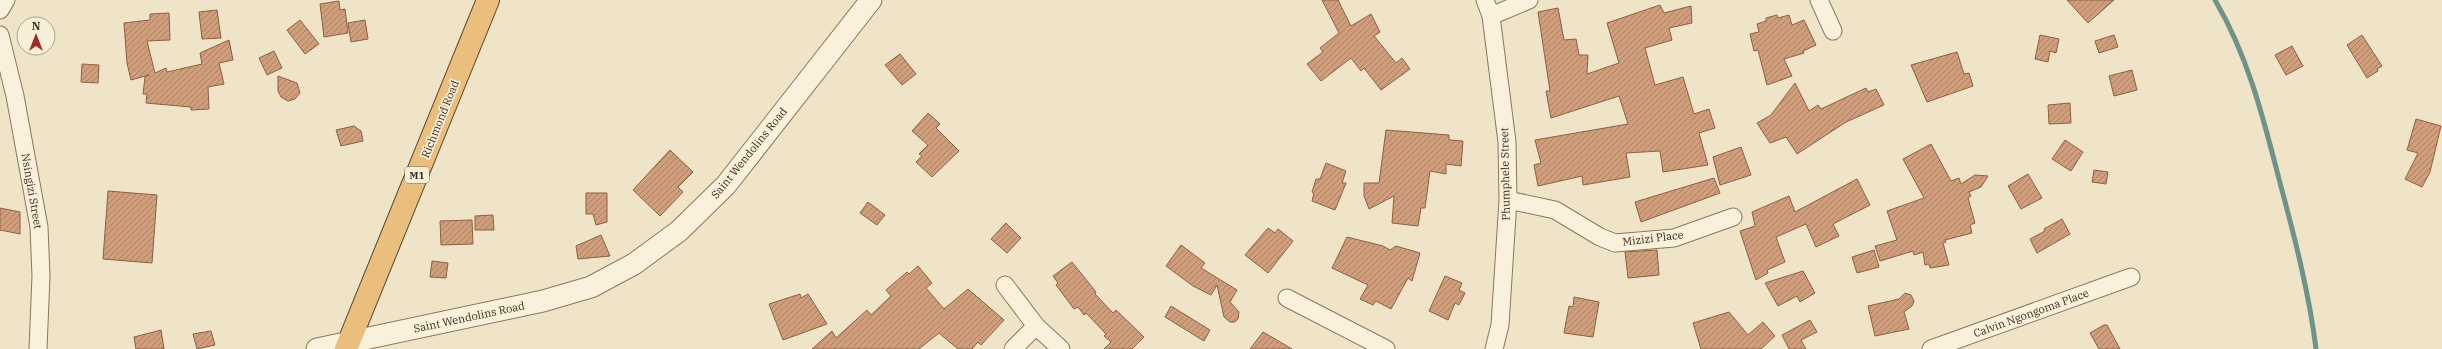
<svg xmlns="http://www.w3.org/2000/svg" width="2442" height="349" font-family="'IBM Plex Serif',serif">
<style>
.lines{fill:none;stroke-linecap:round;stroke-linejoin:round}
.stream{stroke:#6f938a;stroke-width:5}
.building{fill:url(#building-hatch);stroke:#8d5f41}
.minor-casing{stroke:#8d765c;stroke-width:19}
.tertiary-casing{stroke:#8d765c;stroke-width:23}
.trunk-casing{stroke:#5b4430;stroke-width:24}
.minor{stroke:#faf1dc;stroke-width:17}
.tertiary{stroke:#faf1dc;stroke-width:21}
.trunk{stroke:#eabe7c;stroke-width:22}
.labels{text-anchor:middle;stroke-width:3.5;stroke-linejoin:round;paint-order:stroke}
.shield{fill:#f7eed8;stroke:#756857;stroke-width:1}
.shield-label{font-size:10px;font-weight:bold;fill:#3d2e20}
.street-label{font-size:11px;fill:#3d2e20;stroke:#f7eed8}
</style>
<defs>
<pattern id="building-hatch" width="6" height="6" patternUnits="userSpaceOnUse"><rect width="6" height="6" fill="#cf9f7d"/><path d="M-1 1l2-2M0 6l6-6M5 7l2-2" fill="none" stroke="#a98266"/></pattern>
</defs>
<rect width="100%" height="100%" fill="#f0e4c8"/>
<g class="lines">
<path class="stream" d="M2215,0C2248,56 2263,117 2279,179C2294,235 2309,292 2316,349"/>
</g>
<path class="building" d="M1322,0H1338L1351,26L1371,14L1380,32L1374,36L1396,63L1402,58L1410,69L1381,90L1364,68L1361,71L1351,58L1321,81L1307,64L1323,52L1320,48L1339,33Z
M2067,0H2114L2088,23Z
M339,1L340,10L345,9L348,33L324,37L320,4Z
M1660,5L1664,13L1691,6L1692,23L1669,28L1672,40L1645,48L1655,85L1683,77L1694,114L1709,109L1715,128L1699,133L1708,165L1663,172L1660,151L1626,153L1630,177L1583,185L1582,176L1538,186L1534,165L1541,163L1535,140L1628,124L1619,96L1551,118L1546,91H1550L1538,12L1558,8L1564,40L1576,39L1579,55H1588L1587,74L1619,63L1607,23Z
M217,10L221,38L202,39L199,12Z
M169,13L170,40L147,41L155,73L166,68L167,72L202,64L200,53L229,40L233,60L219,63L224,84L208,87L209,109L191,110V107L146,103L147,94H143L145,77L149,75L131,80L127,63L124,23L150,20V14Z
M1777,15L1778,18L1789,15L1792,25L1804,20L1816,45L1803,51L1804,53L1784,59L1792,76L1767,85L1758,50L1754,51L1750,34L1759,32L1757,24L1766,21V18Z
M300,20L319,44L305,54L287,30Z
M365,20L368,39L351,42L348,23Z
M2040,35L2059,39L2056,53L2050,51L2048,62L2035,59Z
M2114,35L2118,47L2099,53L2095,41Z
M2362,35L2382,66L2377,69L2378,71L2367,78L2347,45Z
M2292,46L2303,66L2286,75L2275,55Z
M274,51L282,68L267,75L259,58Z
M1957,52L1964,74L1969,73L1973,86L1927,102L1911,65Z
M900,54L916,74L902,85L885,65Z
M82,64L99,65L98,83L81,82Z
M2132,70L2137,90L2114,96L2109,76Z
M278,76L297,83L300,93L295,99L288,101L281,97L278,91Z
M1795,83L1809,111L1818,105L1821,109L1866,88L1868,92L1876,89L1884,105L1846,122L1797,154L1786,137L1770,143L1757,123L1771,115Z
M2070,103L2071,123L2049,124L2048,105Z
M928,113L940,124L936,128L959,151L932,177L916,162L922,156L919,154L928,145L912,131Z
M2416,119L2441,126L2430,172L2422,187L2405,179L2418,153L2407,150Z
M354,126L361,131L363,141L341,146L336,130Z
M1386,130L1449,135V140L1463,141L1461,166L1446,164V174L1430,171L1425,208H1421L1418,226L1392,223L1394,196L1369,209L1364,196V183H1379Z
M2065,140L2083,152L2071,171L2052,159Z
M1931,144L1951,181L1959,178L1961,184L1975,175L1988,176L1981,187L1969,192L1971,196L1968,198L1975,223L1970,225L1972,233L1945,240L1946,242L1943,243L1949,265L1930,268L1929,264L1925,265L1923,252L1914,255L1913,251L1880,261L1875,246L1897,240L1887,211L1924,198L1903,159Z
M1741,147L1751,175L1720,185L1713,157Z
M670,150L693,172L678,187L683,192L660,216L633,190Z
M1326,163L1346,171L1342,183H1346L1335,210L1312,201L1314,193L1312,192L1316,179H1320Z
M2094,170L2108,172L2106,184L2092,182Z
M2028,174L2042,198L2021,209L2008,186Z
M1714,178L1720,193L1641,222L1635,202Z
M1857,179L1870,205L1833,224L1839,236L1816,247L1806,224L1776,237L1785,262L1767,270L1768,273L1756,280L1740,231L1755,226L1752,212L1789,196L1795,212Z
M108,191L157,195L152,263L103,259Z
M586,193H607V222L596,225L593,214H586Z
M868,202L885,215L877,225L860,213Z
M0,208L20,212V234L0,230Z
M493,215L494,230H475V216Z
M2062,219L2070,234L2037,253L2030,239L2045,231L2044,229Z
M472,220L473,244L441,245L440,221Z
M1006,223L1021,238L1007,253L991,239Z
M1268,228L1275,233L1278,229L1293,241L1268,273L1245,255Z
M601,235L610,256L578,259L576,246Z
M1347,237L1383,246L1390,250L1396,246L1420,253L1412,281L1408,278L1391,309L1376,301L1373,305L1360,299L1368,285L1332,268Z
M1181,245L1205,263L1201,268L1237,290L1230,302L1239,312L1238,319L1235,322H1230L1224,317L1217,285L1211,295L1193,286L1166,266Z
M1657,250L1659,275L1628,278L1625,252Z
M1874,250L1879,267L1857,273L1852,257Z
M432,261L448,263L446,278L430,277Z
M1072,262L1096,292L1095,294L1113,313L1116,310L1144,337L1132,349H1104L1111,342L1104,336L1106,334L1086,313L1084,315L1078,307L1074,309L1056,285L1058,283L1053,276Z
M918,266L932,283L926,288L944,309L968,289L1004,320L981,345L978,342L972,349H958L939,333L919,349H812L832,331L836,338L867,310L871,315L891,296L886,290L907,272L909,274Z
M1803,271L1815,293L1800,302L1797,296L1778,306L1765,283Z
M1445,276L1462,283L1459,290L1465,293L1459,305L1455,303L1448,320L1429,311Z
M1905,293L1911,295L1914,301L1912,306L1904,312L1909,329L1875,336L1868,306L1899,299Z
M800,294L801,298L808,294L827,324L783,340L769,304Z
M1574,297L1599,302L1593,337L1564,333L1569,306L1573,307Z
M1171,306L1210,330L1204,341L1165,317Z
M1729,312L1748,335L1763,322L1775,336L1761,349H1701L1693,323Z
M1810,320L1817,332L1801,340L1806,349H1789L1782,335Z
M2104,325H2107L2120,349H2099L2090,333Z
M161,330L164,349H136L134,337Z
M211,331L215,345L197,349L193,334Z
M1263,332L1292,349H1250Z"/>
<g class="lines">
<g class="minor-casing">
<path id="minor" d="M1485,0L1491,16L1507,142L1508,200L1500,325L1494,349
M1819,0L1833,31
M0,10L6,0
M1491,16L1529,0
M0,35L15,96L39,227L41,276L38,349
M1508,200L1555,210L1600,237L1615,243L1674,238L1733,217
M1005,285L1036,326L1061,349
M1287,298L1386,349
M1013,349L1036,326
M1931,349L2131,277"/>
</g>
<g class="tertiary-casing">
<path id="tertiary" d="M317,349L543,301L591,287L634,264L679,231L726,185L871,0"/>
</g>
<g class="trunk-casing">
<path id="trunk" d="M346,349L488,0"/>
</g>
<use href="#minor" class="minor"/>
<use href="#tertiary" class="tertiary"/>
<use href="#trunk" class="trunk"/>
</g>
<g class="labels">
<rect class="shield" x="405" y="167" width="24" height="16" rx="3"/>
<g class="shield-label">
<text x="417" y="179">M1</text>
</g>
<g class="street-label">
<text transform="translate(440 119) rotate(-68)" y="4">Richmond Road</text>
<text transform="translate(749 153) rotate(-51)" y="4">Saint Wendolins Road</text>
<text transform="translate(1505 174) rotate(-91)" y="4">Phumphele Street</text>
<text transform="translate(32 191) rotate(80)" y="4">Nsingizi Street</text>
<text transform="translate(1653 238) rotate(-7)" y="4">Mizizi Place</text>
<text transform="translate(2031 313) rotate(-20)" y="4">Calvin Ngongoma Place</text>
<text transform="translate(469 317) rotate(-12)" y="4">Saint Wendolins Road</text>
</g>
</g>
<g transform="translate(36 36)"><circle r="19" fill="#f7eed8" stroke="#ada18e"/>
<path d="M0-3L7 15L0 10L-7 15Z" fill="#9e2a2b"/>
<text y="-6" font-size="11" font-weight="bold" text-anchor="middle" fill="#3d2e20">N</text>
</g>
</svg>
